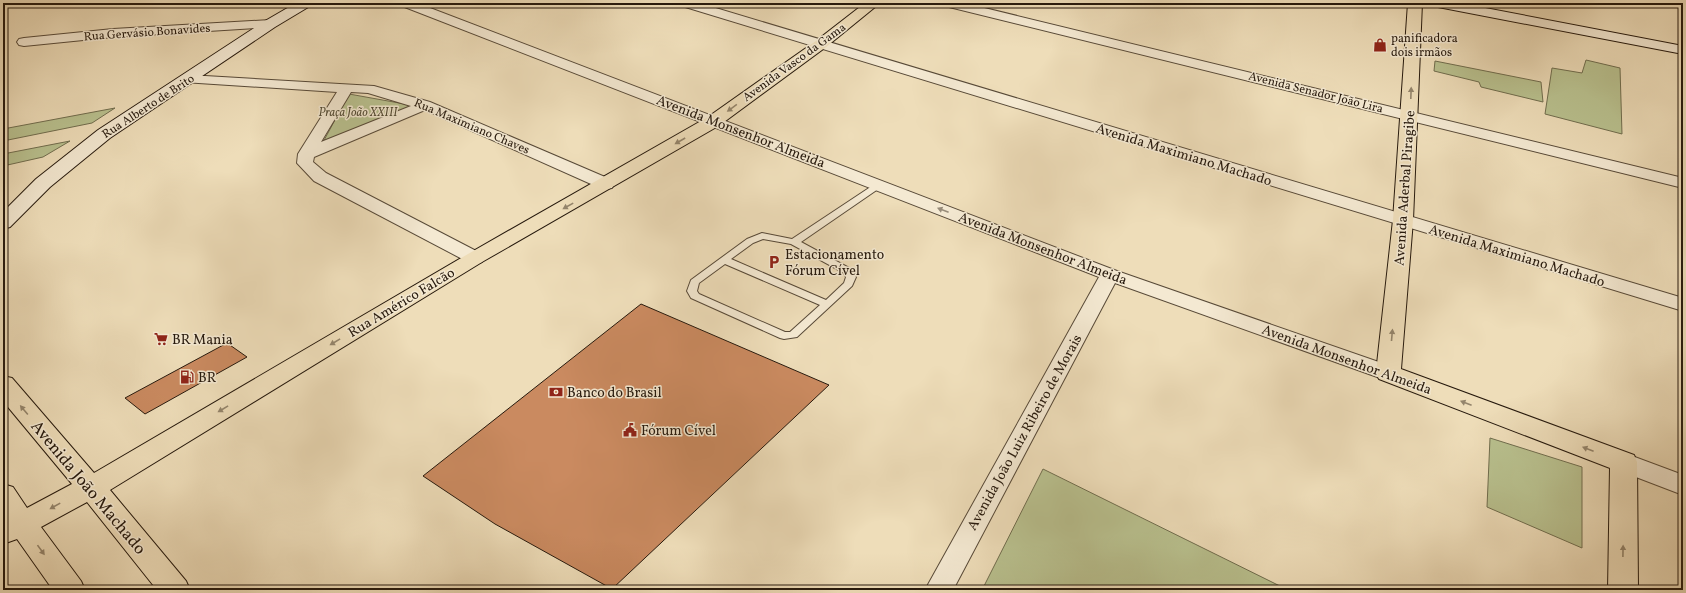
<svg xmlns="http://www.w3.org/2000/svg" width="1686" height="593" font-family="Vollkorn,serif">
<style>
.green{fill:#b9c18f;stroke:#706d4e}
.building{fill:#ca8a60;stroke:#26190d}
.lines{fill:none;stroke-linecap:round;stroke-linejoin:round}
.lane-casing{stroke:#584a38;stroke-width:2}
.street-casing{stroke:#584a38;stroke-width:2}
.secondary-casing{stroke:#26190d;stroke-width:2}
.primary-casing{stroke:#26190d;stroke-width:2}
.lane{fill:#f4e9d2;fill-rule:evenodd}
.street{fill:#f4e9d2;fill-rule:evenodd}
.secondary{fill:#f4e9d2;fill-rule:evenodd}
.primary{fill:#eeddb9;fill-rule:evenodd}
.oneway{fill:#94856c}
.oneway2{fill:#978b79}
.labels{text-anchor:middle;stroke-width:3;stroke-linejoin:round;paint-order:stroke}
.far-street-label{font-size:12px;fill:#26190d;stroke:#f4e9d2}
.far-poi-label{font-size:12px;fill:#26190d;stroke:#f4e9d2;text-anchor:start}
.far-park-label{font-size:12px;font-style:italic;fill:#524b34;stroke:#f4e9d2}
.street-label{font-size:14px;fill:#26190d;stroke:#f4e9d2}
.poi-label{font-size:14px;fill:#26190d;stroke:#f4e9d2;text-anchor:start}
.near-street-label{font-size:17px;fill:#26190d;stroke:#f4e9d2}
</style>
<rect width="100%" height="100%" fill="#eeddb9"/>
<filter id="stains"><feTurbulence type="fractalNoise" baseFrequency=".005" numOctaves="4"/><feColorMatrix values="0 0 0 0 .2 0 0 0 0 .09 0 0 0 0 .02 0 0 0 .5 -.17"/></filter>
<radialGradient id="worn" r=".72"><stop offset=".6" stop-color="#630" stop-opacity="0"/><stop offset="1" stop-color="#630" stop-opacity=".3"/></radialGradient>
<path class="green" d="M1586,60L1620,68L1622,134L1545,114L1552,68L1582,73Z
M1435,61L1541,82L1543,102L1481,87L1479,82L1434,71Z
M349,94L416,106L322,144Z
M115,108L92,123L3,141V129Z
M70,141L43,157L3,166V154Z
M1490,438L1582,467V548L1487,507Z
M1043,469L1288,590H982Z"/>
<path class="building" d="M641,304L829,385L612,589L495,524L423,476Z
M227,343L247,357L145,414L125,398Z"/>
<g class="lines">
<g class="lane-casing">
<path id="lane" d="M878,182L881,183L882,185L881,187L801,242L851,269L856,277L852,286L797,337L784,339L780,338L691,298L687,291L691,280L747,239L762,233L792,239ZM763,239L791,244L844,273L846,277L844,283L826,300L731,259L753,243ZM725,264L820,305L790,332H785L699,294L697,291L699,283Z"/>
</g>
<g class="street-casing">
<path id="street" d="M400,3H417L1117,271L1396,368L1399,373L1396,378L1388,381L1380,378L1115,283L953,590H925L1099,277L402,6Z
M680,3H699L1683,298V311L682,6Z
M943,3H964L1683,178V188L945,6Z
M270,20L274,21L276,24L274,27L113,37L24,46L19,45L17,42L19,39L24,38L113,29Z
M188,75L374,86L430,102L612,180L614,184L612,188L606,189L600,188L425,110L314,157L313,162L326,173L482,254L484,258L482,262L475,264L468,262L314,181L297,163L298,154L337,92L183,82L181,79L183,76ZM351,92L368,93L411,106L321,142Z
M1624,453L1683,475V495L1615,469L1612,462L1615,455Z"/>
</g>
<g class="secondary-casing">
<path id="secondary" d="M296,3H312L310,6L275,27L110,138L50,187L10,227L3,229V212L36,179L98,130L265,21Z
M1431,3H1459L1683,46V54L1438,7L1433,6Z"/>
</g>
<g class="primary-casing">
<path id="primary" d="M865,3H880L826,47L720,125L482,262L110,490L186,581L190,590H157L87,502L41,527L81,581L85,590H53L17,539L3,544V484L13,487L27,508L72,484L3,401V376L12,378L94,473L468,254L708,117L816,41Z
M1408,3H1422L1413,220L1401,369L1634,455L1637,462L1638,590H1608L1610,468L1379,379L1376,373L1393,220Z"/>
</g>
<use href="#lane" class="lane"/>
<use href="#street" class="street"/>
<use href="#secondary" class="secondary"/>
<use href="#primary" class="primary"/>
</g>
<defs><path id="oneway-solid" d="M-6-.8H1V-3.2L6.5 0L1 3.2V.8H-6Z"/></defs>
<g class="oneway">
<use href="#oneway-solid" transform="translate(1411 93) rotate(-88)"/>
<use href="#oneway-solid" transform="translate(732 108) rotate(144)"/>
<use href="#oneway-solid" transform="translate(680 141) rotate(150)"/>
<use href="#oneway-solid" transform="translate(568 206) rotate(151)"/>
<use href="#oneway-solid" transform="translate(1392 335) rotate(-85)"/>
<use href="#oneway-solid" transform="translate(335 342) rotate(149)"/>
<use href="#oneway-solid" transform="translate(1466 403) rotate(-159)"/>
<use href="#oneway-solid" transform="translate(223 409) rotate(149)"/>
<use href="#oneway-solid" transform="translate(24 410) rotate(-130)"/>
<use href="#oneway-solid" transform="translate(1588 449) rotate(-159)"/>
<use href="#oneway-solid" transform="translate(55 506) rotate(151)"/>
<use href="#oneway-solid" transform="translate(41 550) rotate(54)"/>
<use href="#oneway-solid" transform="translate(1623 551) rotate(-89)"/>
</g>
<use class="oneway2" href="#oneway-solid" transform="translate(943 210) rotate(-159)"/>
<defs>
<g id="shop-bare" transform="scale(1.08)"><path d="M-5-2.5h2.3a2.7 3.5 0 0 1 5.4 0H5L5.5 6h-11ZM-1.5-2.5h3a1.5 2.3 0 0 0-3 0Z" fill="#8f2418" stroke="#f4e9d2" stroke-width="2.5" paint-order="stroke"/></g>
<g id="parking-bare" transform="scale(1.08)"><path d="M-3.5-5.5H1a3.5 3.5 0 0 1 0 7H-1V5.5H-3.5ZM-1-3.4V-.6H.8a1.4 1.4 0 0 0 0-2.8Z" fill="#8f2418" stroke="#f4e9d2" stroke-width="2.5" paint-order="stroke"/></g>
<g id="supermarket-bare" transform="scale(1.08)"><path d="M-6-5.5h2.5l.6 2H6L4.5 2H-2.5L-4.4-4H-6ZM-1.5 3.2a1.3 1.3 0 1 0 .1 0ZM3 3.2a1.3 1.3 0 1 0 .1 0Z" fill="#8f2418" stroke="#f4e9d2" stroke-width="2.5" paint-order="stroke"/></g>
<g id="fuel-bare" transform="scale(1.08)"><path d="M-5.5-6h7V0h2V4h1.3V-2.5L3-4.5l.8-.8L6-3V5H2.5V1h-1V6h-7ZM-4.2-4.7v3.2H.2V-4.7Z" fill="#8f2418" stroke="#f4e9d2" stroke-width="2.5" paint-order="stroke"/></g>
<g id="bank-bare" transform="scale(1.08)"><path d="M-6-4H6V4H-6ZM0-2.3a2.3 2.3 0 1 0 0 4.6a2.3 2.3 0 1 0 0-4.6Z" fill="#8f2418" stroke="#f4e9d2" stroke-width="2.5" paint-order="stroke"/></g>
<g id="civic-bare" transform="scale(1.08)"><path d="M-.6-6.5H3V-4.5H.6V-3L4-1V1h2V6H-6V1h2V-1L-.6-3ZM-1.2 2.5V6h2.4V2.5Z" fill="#8f2418" stroke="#f4e9d2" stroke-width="2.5" paint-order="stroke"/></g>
</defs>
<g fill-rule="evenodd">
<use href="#shop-bare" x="1380" y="45"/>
<use href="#parking-bare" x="774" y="262"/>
<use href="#supermarket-bare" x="161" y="339"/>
<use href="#fuel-bare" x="187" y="377"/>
<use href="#bank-bare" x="556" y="392"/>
<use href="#civic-bare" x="630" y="430"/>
</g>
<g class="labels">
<g class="far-street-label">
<text transform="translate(147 32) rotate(-4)" y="4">Rua Gervásio Bonavides</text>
<text transform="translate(794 62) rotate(-36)" y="4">Avenida Vasco da Gama</text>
<text transform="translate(1316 92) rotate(14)" y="4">Avenida Senador João Lira</text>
<text transform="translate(148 106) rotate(-33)" y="4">Rua Alberto de Brito</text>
<text transform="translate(472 126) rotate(23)" y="4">Rua Maximiano Chaves</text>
</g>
<g class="far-poi-label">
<text x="1391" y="42">panificadora<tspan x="1391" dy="14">dois irmãos</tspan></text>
</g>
<g class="far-park-label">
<text x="358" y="116">Praça João XXIII</text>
</g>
<g class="street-label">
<text transform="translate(741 131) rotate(21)" y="5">Avenida Monsenhor Almeida</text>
<text transform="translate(1184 154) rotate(17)" y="5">Avenida Maximiano Machado</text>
<text transform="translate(1404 188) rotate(-86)" y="5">Avenida Aderbal Piragibe</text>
<text transform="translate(1043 248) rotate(21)" y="5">Avenida Monsenhor Almeida</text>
<text transform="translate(1517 255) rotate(17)" y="5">Avenida Maximiano Machado</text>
<text transform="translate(401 302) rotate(-31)" y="5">Rua Américo Falcão</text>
<text transform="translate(1347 359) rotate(20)" y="5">Avenida Monsenhor Almeida</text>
<text transform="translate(1024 432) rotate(-61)" y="5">Avenida João Luiz Ribeiro de Morais</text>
</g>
<g class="poi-label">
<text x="785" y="259">Estacionamento<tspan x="785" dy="16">Fórum Cível</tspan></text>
<text x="172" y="344">BR Mania</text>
<text x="198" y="382">BR</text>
<text x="567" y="397">Banco do Brasil</text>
<text x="641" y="435">Fórum Cível</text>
</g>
<g class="near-street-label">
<text transform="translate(89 487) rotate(50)" y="6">Avenida João Machado</text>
</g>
</g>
<rect width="1686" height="593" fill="none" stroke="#eeddb9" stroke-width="16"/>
<rect x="4" y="4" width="1678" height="585" fill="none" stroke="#26190d" stroke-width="2"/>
<rect x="8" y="8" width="1670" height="577" fill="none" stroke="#26190d"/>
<rect width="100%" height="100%" filter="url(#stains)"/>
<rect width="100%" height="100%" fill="url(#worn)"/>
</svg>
